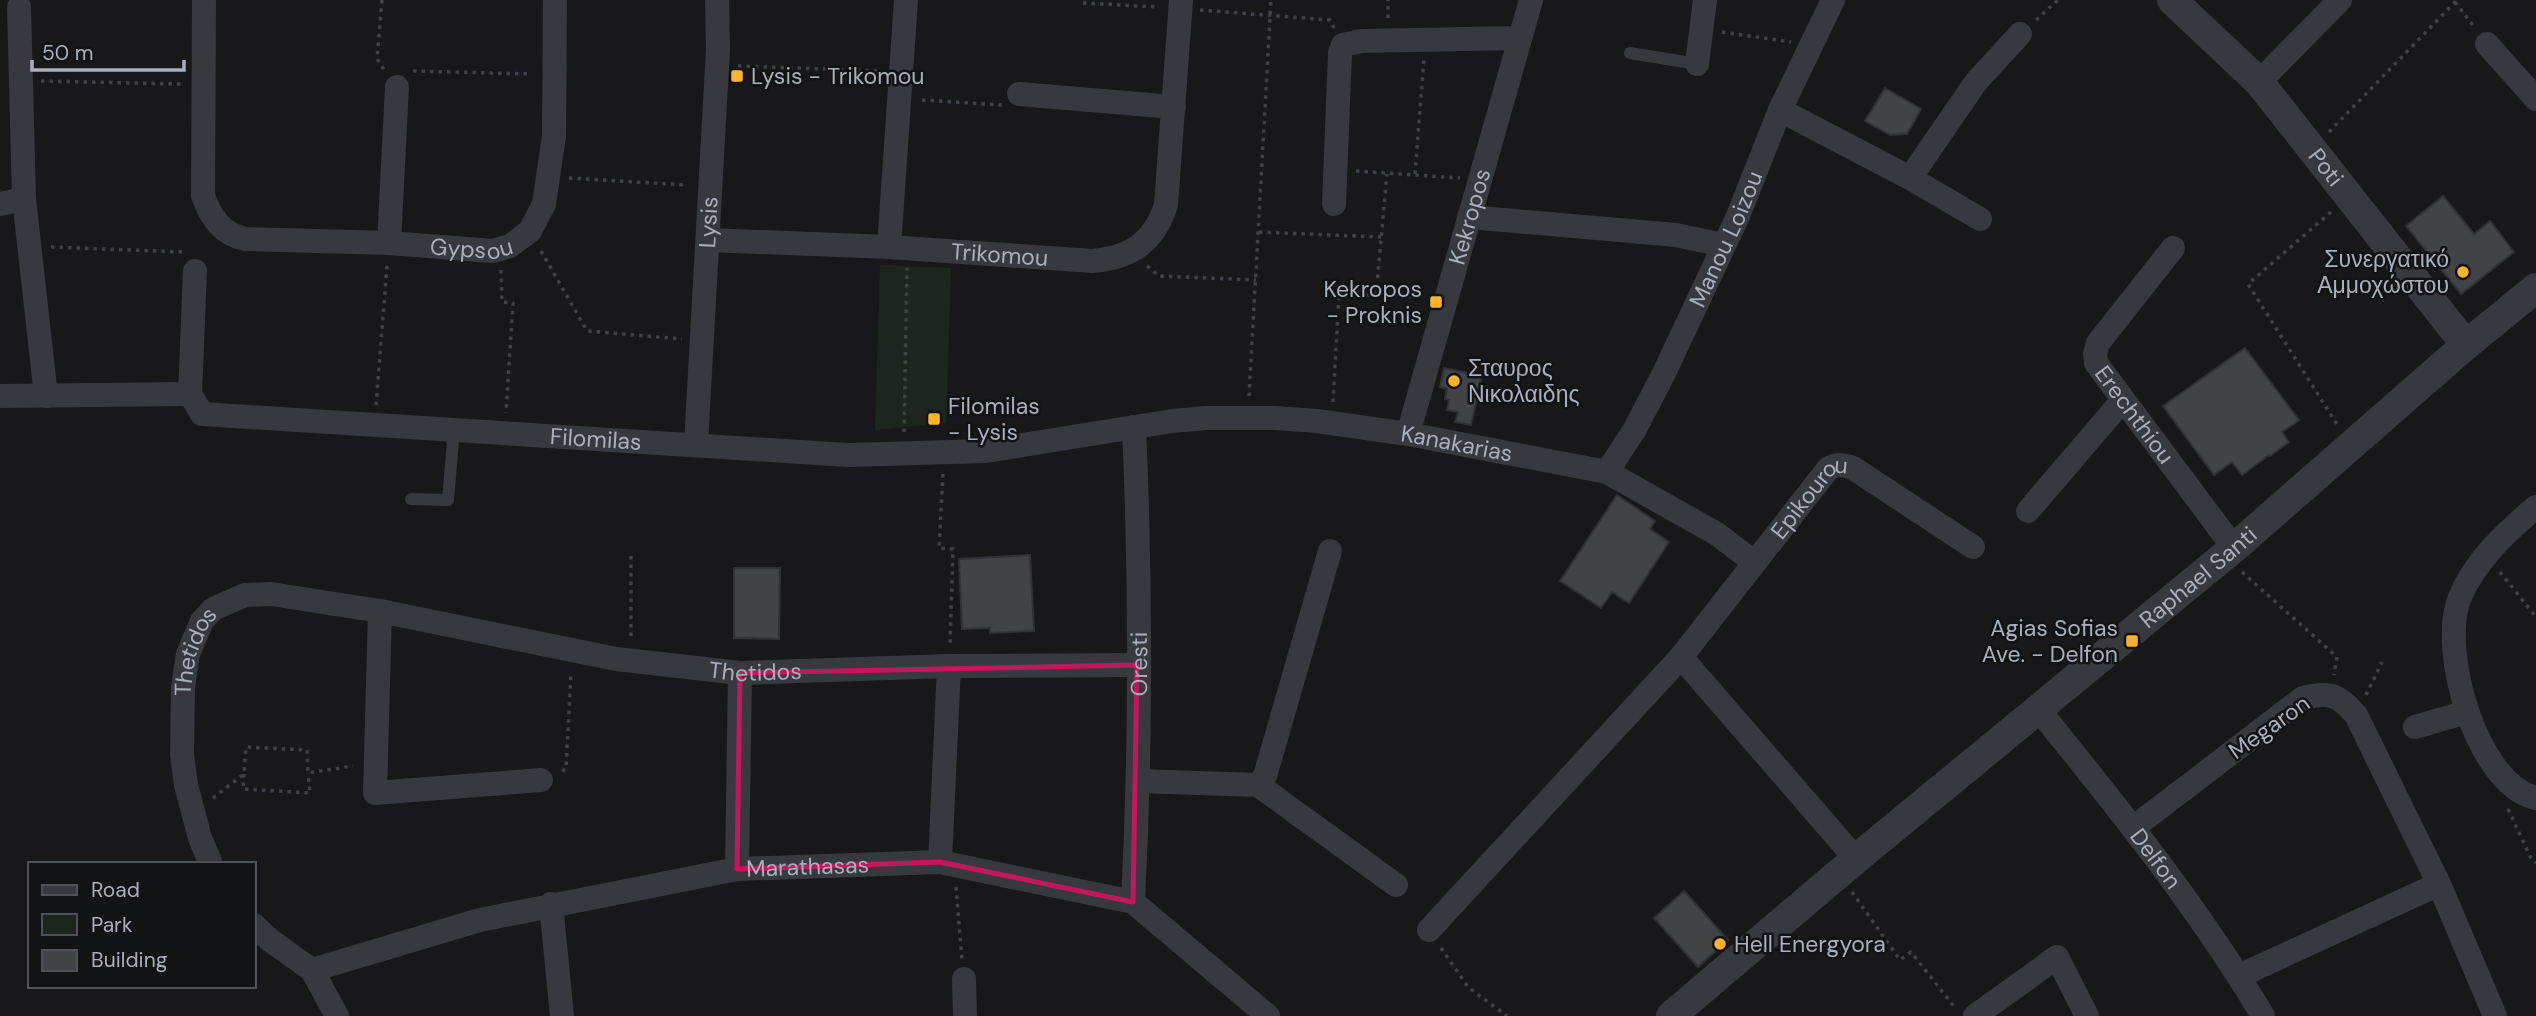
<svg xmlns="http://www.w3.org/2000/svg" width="2536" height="1016" font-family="'DM Sans',sans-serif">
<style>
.green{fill:#1d261e}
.building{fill:#414347;stroke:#313136;stroke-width:2}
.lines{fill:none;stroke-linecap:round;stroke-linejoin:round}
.path{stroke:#3e4147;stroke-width:3.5;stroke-dasharray:3.5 5;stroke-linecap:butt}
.service{stroke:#38393f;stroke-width:12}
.minor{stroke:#38393f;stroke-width:24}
.tertiary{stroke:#38393f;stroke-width:30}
.marked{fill:none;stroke:#c2185b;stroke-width:5;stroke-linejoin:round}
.poi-dot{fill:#ffb22b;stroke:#121315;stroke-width:2.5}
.labels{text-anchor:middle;stroke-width:5;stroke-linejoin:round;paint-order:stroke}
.poi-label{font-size:23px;fill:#a9afbb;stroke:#121315;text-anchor:start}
.street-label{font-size:23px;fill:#a9afbb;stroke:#121315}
</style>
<rect width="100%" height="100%" fill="#18181a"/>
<path class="green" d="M880,265L951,268L946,423L875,430Z"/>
<path class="building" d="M1885,88L1921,109L1907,134L1890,135L1865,121Z
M2443,196L2474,234L2490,221L2514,252L2461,294L2406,226Z
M2245,348L2299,420L2282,432L2289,442L2270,456L2269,455L2242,475L2232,462L2214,475L2163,406Z
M1444,368L1482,376L1471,425L1455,422L1458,412L1447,410L1449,400L1445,399L1447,389L1440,387Z
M1617,495L1655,521L1650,529L1669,542L1629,603L1612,592L1601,608L1560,581Z
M1030,555L1034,631L990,633V628L962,629L959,559Z
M734,568H780L779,639L734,638Z
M1684,891L1728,940L1698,967L1654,918Z"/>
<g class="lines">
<path class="path" d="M382,0L377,59L385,71
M2455,2L2475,28
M1083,3L1158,7
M1200,10L1330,20L1334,28
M1388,18V0
M2036,20L2058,0
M1722,32L1791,42
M738,66L881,71
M413,71L532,74
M41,81L181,84
M922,100L1002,105
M2329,132L2457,0
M1356,171L1460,178
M1415,174L1424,59
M569,178L687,185
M2331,212L2248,284L2338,426
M1259,232L1381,237
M51,247L183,252
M541,251L587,331L682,339
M1147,266L1159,276L1256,280
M501,270L502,302L513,303L506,413
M1376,295L1387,174
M1249,396L1271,0
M1333,402L1339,294L1426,297
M376,405L387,266
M904,432L907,268
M943,474L939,548L953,549L950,646
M631,556V641
M2242,572L2337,657L2334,675
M2500,572L2536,617
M2366,695L2382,662
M562,771L566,769L571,673
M244,774L243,789L310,793L308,773
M213,798L244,774L246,747L307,750L308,773L353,766
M2508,809L2531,858L2536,863
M956,887L962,960
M1852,892L1900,960L1911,952L1956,1009
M1441,948L1468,987L1507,1016"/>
<path class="service" d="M1630,53L1697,64
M411,499L448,500L454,429"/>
<g class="minor">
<path id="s1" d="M204,0L203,196C211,218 222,234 245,239L389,243L493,251L510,246L530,231L544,204L554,136L555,0"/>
<path d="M19,7L24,199L46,396"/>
<path d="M2487,44L2536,99"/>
<path d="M1697,64L1705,0"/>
<path d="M2259,82L2340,0"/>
<path d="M1019,94L1174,107"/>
<path d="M1780,110L1910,178L1980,219"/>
<path d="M1910,178L1976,82L2020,34"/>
<path d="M0,204L24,199"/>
<path d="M1334,204L1340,53L1343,45L1361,41L1519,38"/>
<path d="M1469,217L1676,235L1723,245"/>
<path id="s2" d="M708,240L889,247L1092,261C1131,258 1154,242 1166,205L1181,0"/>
<path d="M389,243L397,87"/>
<path d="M889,247L906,0"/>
<path id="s3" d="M2173,248L2098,343L2095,354L2096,363L2234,548"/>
<path id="s4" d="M195,271L190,394L202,414L848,455L986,451L1172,421L1206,418H1275L1317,421L1408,434L1607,472L1717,534L1754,562"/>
<path d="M0,396L190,394"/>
<path id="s5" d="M1408,434L1531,0"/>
<path id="s6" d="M696,444L718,49L717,0"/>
<path id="s7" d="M1607,472L1635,429L1664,373L1738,216L1780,110L1833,0"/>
<path d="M2536,507C2506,532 2475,561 2460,597C2438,649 2477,785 2536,798"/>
<path d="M2028,511L2122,401"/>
<path d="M380,611L375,793L541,780"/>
<path d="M1681,657L1856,859"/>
<path id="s8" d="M2039,710C2118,808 2198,907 2263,1016"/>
<path d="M2415,727L2467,712"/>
<path d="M1139,781L1258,785L1396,885"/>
<path d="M1258,785L1265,776L1330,551"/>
<path d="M2133,828L2303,698C2330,691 2339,695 2356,715L2439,884L2495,1016"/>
<path d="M940,862L949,666"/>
<path id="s9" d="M211,864L200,838L186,785L182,755L183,687L188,654L202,621L213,609L245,595L271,594L380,611L616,659L740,673L949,666L1137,665"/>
<path d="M737,869L740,673"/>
<path id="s10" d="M1133,902C1141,744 1141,585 1134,427"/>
<path d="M551,904L562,1016"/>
<path d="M254,925L271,941L312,970L337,1016"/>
<path id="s11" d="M1429,930L1681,657L1828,469C1837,463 1843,465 1853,468L1973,547"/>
<path id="s12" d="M312,970L480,920L737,869L940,862L1133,902L1268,1016"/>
<path d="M2239,976L2439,884"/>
<path d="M964,979L965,1016"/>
<path d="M1975,1016L2057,957L2087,1016"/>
</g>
<g class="tertiary">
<path id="s13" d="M2172,0L2259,82L2466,345"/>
<path id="s14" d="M1671,1016L1856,859L2234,548L2466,345L2536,288"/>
</g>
</g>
<path class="marked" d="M1137,665L1133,902L940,862L737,869L740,673Z"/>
<g class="poi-dot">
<rect x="730" y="69" width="14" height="14" rx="3.5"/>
<circle cx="2463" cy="272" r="7"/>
<rect x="1429" y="295" width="14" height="14" rx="3.5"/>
<circle cx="1454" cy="381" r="7"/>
<rect x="927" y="412" width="14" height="14" rx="3.5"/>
<rect x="2125" y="634" width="14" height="14" rx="3.5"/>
<circle cx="1720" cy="944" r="7"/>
</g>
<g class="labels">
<g class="poi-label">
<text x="751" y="84">Lysis - Trikomou</text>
<text x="2449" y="267" text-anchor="end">Συνεργατικό<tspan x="2449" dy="26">Αμμοχώστου</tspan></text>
<text x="1422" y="297" text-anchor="end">Kekropos<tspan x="1422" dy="26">- Proknis</tspan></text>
<text x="1468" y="376">Σταυρος<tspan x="1468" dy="26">Νικολαιδης</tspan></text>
<text x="948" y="414">Filomilas<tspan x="948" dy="26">- Lysis</tspan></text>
<text x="2118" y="636" text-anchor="end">Agias Sofias<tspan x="2118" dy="26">Ave. - Delfon</tspan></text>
<text x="1734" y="952">Hell Energyora</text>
</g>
<g class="street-label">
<text dy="8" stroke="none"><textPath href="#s13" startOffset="228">Poti</textPath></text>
<text dy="8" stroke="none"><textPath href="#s5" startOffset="226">Kekropos</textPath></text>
<text dy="8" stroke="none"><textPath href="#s6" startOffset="222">Lysis</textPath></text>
<text dy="8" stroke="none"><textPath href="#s7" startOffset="262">Manou Loizou</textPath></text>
<text dy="8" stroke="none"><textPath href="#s1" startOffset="486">Gypsou</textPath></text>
<text dy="8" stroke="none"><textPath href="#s2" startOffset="292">Trikomou</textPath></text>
<text dy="8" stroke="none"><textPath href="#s3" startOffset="206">Erechthiou</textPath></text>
<text dy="8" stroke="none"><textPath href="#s4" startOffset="541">Filomilas</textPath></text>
<text dy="8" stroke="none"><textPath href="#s4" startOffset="1407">Kanakarias</textPath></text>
<text dy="8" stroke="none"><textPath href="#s11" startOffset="578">Epikourou</textPath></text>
<text dy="8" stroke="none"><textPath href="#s14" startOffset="686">Raphael Santi</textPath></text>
<text dy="8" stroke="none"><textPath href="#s9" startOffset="219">Thetidos</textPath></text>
<text dy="8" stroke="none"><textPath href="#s10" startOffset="238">Oresti</textPath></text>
<text dy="8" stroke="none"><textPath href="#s9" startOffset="819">Thetidos</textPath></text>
<text transform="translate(2269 727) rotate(-35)" y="8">Megaron</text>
<text dy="8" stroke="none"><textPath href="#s8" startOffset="189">Delfon</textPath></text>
<text dy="8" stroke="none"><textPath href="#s12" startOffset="508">Marathasas</textPath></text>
</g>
</g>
<rect x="28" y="862" width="228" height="126" fill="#121315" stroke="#4e5157" stroke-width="2"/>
<rect x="42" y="885" width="35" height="10" fill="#38393f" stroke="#4e5157" stroke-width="2"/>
<text x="91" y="897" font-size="21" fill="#a9afbb">Road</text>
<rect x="42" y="914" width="35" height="21" fill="#1d261e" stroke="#4e5157" stroke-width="2"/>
<text x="91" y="932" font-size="21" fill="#a9afbb">Park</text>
<rect x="42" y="950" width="35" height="21" fill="#414347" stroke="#4e5157" stroke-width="2"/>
<text x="91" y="967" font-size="21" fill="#a9afbb">Building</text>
<path d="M32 60v10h152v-10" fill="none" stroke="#a9afbb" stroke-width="3.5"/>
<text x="42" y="60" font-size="21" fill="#a9afbb" stroke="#121315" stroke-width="5" paint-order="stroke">50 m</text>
</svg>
